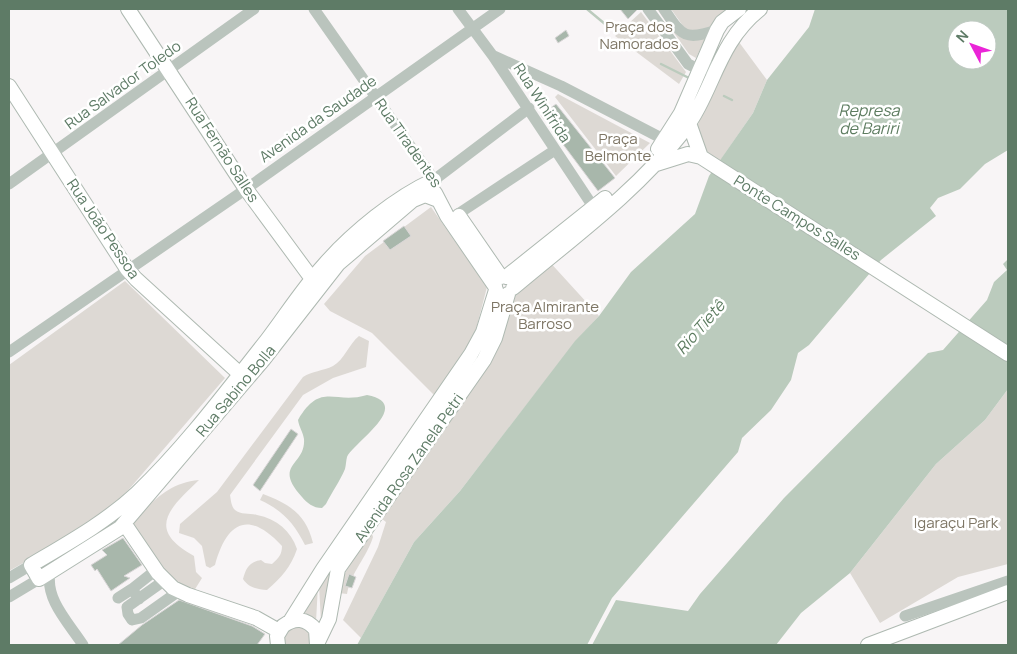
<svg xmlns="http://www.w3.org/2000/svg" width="1017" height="654" font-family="Manrope,sans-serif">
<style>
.green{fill:#ddd9d4}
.water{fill:#bbcbbd;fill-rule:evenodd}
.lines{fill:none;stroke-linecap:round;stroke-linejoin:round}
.stream{stroke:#bbcbbd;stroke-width:2.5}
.building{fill:#a8b7ab;stroke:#dad7d8}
.major-casing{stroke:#aeb9b1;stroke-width:16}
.minor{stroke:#bac4bd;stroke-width:11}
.major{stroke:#fff;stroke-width:14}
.labels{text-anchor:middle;stroke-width:5;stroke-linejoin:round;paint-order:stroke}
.park-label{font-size:15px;fill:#7e7665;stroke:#fff}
.street-label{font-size:15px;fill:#5e7b66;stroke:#fff}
.water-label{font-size:16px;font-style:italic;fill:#5d7c60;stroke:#fff}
</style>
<rect width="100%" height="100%" fill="#f8f5f6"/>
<path class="green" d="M657,9H662L679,34L707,35L696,58L689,54Z
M671,9H739L724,20L699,33L686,30Z
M641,12L686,72L679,84L615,36Z
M736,38L767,80L753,113L717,165C707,158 700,150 697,138C692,123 728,56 736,38Z
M558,94L650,143L616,176L555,97Z
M431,207L487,287L472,345L435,396L372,333L330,311L324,304L365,256Z
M547,259L599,316L575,342L460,491L414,542L361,638L343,620L378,547L386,522L378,516L483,365L513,292Z
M125,281L225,378L118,502L58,543L9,571V365Z
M359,336L369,341L366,367L333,378L303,395L230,495C231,500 231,506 235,510C241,515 250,513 257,515C277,519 291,531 297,549C291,567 281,578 267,590C257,589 249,588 243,579C246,568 249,562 261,560L265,563L272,564C279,558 282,554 282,546C249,510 227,521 215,565L210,568L206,566L202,546L194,538L179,533L180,524L217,492L303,377C312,371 323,371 333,366C344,360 349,344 359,336Z
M1008,389V564L958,577L880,623L850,573L936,464L985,420Z
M199,480C170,508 145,529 194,556L196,572L202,578L192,594L163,574L130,526C151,503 167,483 199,480Z
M263,494C289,504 306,514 313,543L305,545C294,523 282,510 260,500Z
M372,534L373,537C367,557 351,572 347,594L339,593C343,570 357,552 372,534Z
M339,564L321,622L319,585L323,573Z
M318,585L316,622L295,617Z
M309,625L314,645H283L281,639L288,626Z"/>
<path class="water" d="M815,9H1008V150L985,164L960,189L938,198L930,208L936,216L881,260L809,345L798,353L791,380L771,410L742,438L738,452L612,598L587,645H357L414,542L460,491L575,341L599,316L631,272L695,214L709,176L753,113L767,80L809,27ZM957,30H987V60H957Z
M1008,259V389L985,420L936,464L850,573L801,613L776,645H592L616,600L688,611L700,594L784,498L928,353L943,350L987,300L994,282L1007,270L1003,264Z
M367,395C415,404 353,443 347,457C346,461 346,465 345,469C340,481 332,492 326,504L322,508C313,508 307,503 302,497C272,464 306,466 304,439C303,432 299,427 298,420C321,381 334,405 367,395Z"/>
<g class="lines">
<path class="stream" d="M587,9L605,24
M661,64L691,79
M724,96L732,100"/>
</g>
<path class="building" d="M620,9H638L628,19Z
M566,30L569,36L558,43L555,38Z
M556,104L615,178L598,191L541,115Z
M404,226L411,236L390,250L383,241Z
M291,429L298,434L260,491L253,485Z
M123,538L142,565L124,576L130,578L111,591L97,569L95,571L91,565L107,555L102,550Z
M349,574L356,577L352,588L345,586Z
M179,600L252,626L265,634L257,645H118L142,625Z"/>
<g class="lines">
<g class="major-casing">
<path id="major" d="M128,9L246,189L318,287
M9,86L127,269L136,279L240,374
M689,123L701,157
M658,149L681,113L717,30L722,22L739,9
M653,165L688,154L701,157L1008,354
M434,180C396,197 352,233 324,265C303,288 286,315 267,340C226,392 185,447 137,493C106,522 68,543 31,565L39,579L120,528L263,360L338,264L413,200L425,195L438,200
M435,193L447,216L495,286
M459,216L501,277
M506,277L605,198
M513,288C571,239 635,193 682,133C714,92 716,44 760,9
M124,523L158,573L173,588L188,595L256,618L279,631
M291,620L323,569L471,354L483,332L496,290
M317,644L329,619L338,569L484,360L495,338L508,294
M278,645L277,636L283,626C295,617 306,618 316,630L317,645
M868,645L1008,592"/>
</g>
<path class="minor" d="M314,9L434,180L529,108
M458,9L493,56L598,214
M648,9L688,64L700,70L718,65
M664,9C682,36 684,41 717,30
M494,56L561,86L665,140
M9,184L254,9
M458,214L555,150
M9,352L246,189L500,9
M50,572C45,600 69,623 83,645
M9,578L31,565
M165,580L127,607L128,614L132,620L141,618L179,591
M9,597L39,579
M118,598L132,589
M139,599L132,589L156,570
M905,616L1008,581"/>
<use href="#major" class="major"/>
</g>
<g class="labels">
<g class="park-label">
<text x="639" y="32">Praça dos<tspan x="639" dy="17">Namorados</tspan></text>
<text x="618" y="144">Praça<tspan x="618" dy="17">Belmonte</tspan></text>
<text x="545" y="312">Praça Almirante<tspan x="545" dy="17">Barroso</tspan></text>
<text x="956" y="528">Igaraçu Park</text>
</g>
<g class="street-label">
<text transform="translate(123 85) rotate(-36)" y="5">Rua Salvador Toledo</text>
<text transform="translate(542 103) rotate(57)" y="5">Rua Winifrida</text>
<text transform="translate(318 119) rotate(-35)" y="5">Avenida da Saudade</text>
<text transform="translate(408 143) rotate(55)" y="5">Rua Tiradentes</text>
<text transform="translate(222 150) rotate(57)" y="5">Rua Fernão Salles</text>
<text transform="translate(797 218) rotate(32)" y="5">Ponte Campos Salles</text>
<text transform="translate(103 229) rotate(56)" y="5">Rua João Pessoa</text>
<text transform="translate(236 391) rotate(-50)" y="5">Rua Sabino Bolla</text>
<text transform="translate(409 468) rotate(-55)" y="5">Avenida Rosa Zanela Petri</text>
</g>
<g class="water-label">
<text x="869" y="116">Represa<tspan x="869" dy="18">de Bariri</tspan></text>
<text transform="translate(700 327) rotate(-49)" y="6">Rio Tietê</text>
</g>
</g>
<rect width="1017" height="654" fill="none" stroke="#5e7b66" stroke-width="20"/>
<g transform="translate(972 45) rotate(311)"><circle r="24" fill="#ffffff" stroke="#bfcac2"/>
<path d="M0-4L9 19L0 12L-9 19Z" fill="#ea24d7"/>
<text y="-8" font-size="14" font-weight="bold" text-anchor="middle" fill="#5e7b66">N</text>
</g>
</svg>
